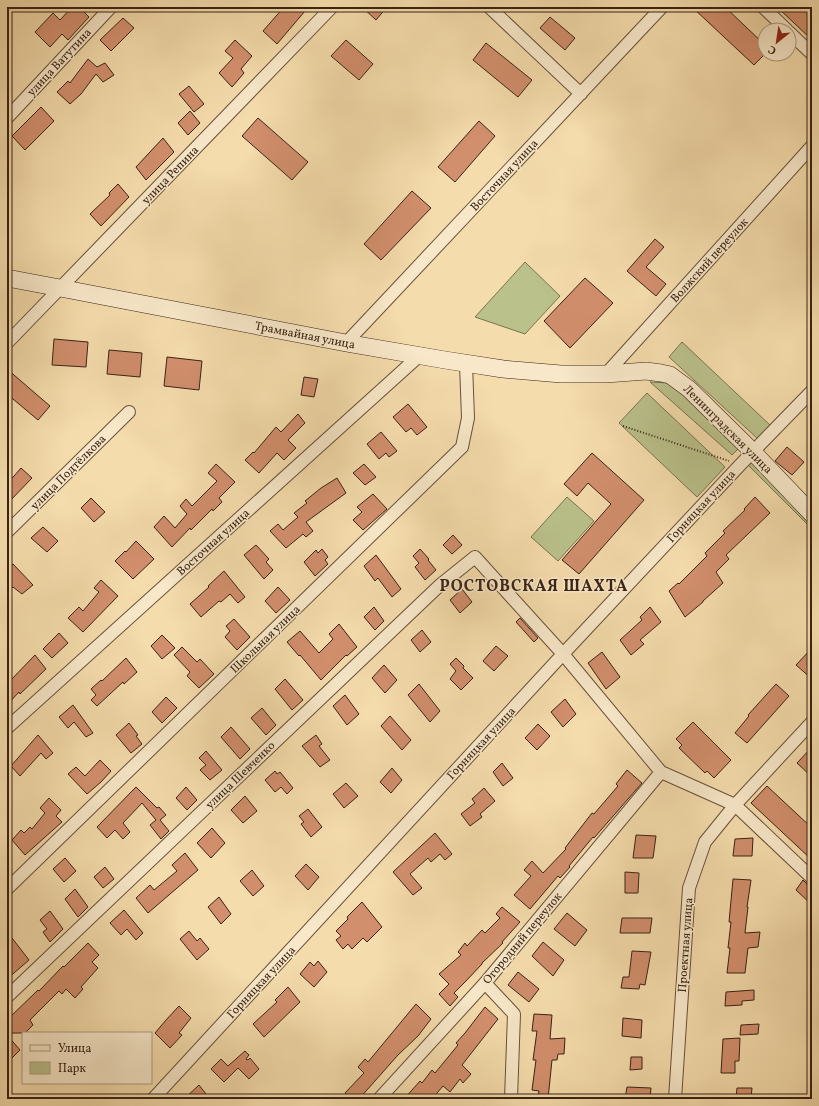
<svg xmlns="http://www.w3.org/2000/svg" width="819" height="1106" font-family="Vollkorn,serif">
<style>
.green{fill:#bac18b;stroke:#7a7250}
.building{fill:#d28f6d;stroke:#392214}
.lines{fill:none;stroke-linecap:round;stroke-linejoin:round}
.street-casing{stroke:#68503a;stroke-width:14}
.secondary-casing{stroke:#392214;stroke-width:18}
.path{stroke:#392214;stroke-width:2;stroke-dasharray:1 2;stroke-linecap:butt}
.street{stroke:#f8e8c9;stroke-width:12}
.secondary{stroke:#f8e8c9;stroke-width:17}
.labels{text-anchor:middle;stroke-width:3;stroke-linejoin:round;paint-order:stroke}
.street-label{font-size:12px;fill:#392214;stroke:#f8e8c9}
.district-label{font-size:16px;font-weight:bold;letter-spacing:1px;fill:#392214;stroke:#f8e8c9}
</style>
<rect width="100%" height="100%" fill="#f5dcac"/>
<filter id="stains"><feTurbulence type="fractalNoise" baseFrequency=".005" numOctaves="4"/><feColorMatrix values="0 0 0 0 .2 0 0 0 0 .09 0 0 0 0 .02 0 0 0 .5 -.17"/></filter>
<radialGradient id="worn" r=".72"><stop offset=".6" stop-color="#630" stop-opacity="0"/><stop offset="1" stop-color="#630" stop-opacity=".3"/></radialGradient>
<path class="green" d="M525,262L560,296L525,334L475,317Z
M682,342L771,426L758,439L669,357Z
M650,382L668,383L682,390L741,446L732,455Z
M647,393L725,467L697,497L619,423Z
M752,458L812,517V529L746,463Z
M567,497L594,521L558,561L531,537Z"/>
<path class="building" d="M72,7H79L89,17L68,40L62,34L50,47L35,32L53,13L60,20Z
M284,7H301L305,11L277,44L263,31Z
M362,7H387L376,20Z
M692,7H725L765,45V54L754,65Z
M777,7H812V40Z
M550,17L575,38L565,50L540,28Z
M123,18L134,28L111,51L100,40Z
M235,40L252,56L241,69L244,73L232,87L219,73L233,58L225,51Z
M346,40L373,64L359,80L331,56Z
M486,43L532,80L518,97L473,60Z
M88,59L97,67L105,63L114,75L103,82L96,74L81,94L70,104L57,92L68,81L70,83Z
M189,86L204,104L194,112L179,94Z
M41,107L54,121L25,150L12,136Z
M190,111L200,123L188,135L178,123Z
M258,118L308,162L292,180L242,136Z
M479,121L495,136L455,182L438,167Z
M163,138L174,152L146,180L136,167Z
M118,184L129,197L101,226L90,214L110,195L109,193Z
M412,191L431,208L381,260L364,244Z
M655,239L664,247L646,267L666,284L656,296L627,271Z
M585,278L613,303L570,348L544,321Z
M54,339L88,342L86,367L52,365Z
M109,350L142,353L140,377L107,374Z
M167,357L202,361L199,390L164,386Z
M7,369L50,406L38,420L7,394Z
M304,377L318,379L314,397L301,395Z
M408,404L427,427L417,435L411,428L406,432L393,417Z
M298,414L305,423L288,440L296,448L284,460L277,453L259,473L245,460L253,452L254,453L276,427L281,432Z
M381,432L397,451L389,457L386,453L379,459L367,444Z
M787,447L804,462L792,475L775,461Z
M592,453L644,500L579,574L562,560L611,504L588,483L577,496L564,484Z
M216,464L235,482L219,498L222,502L213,511L212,509L191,530L190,528L172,547L154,527L164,516L175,528L187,514L180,506L186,499L192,506L217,481L208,473Z
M364,464L376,477L365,485L353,473Z
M21,468L32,478L7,504V484Z
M337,478L346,493L306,522L313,531L306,537L303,534L286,548L270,531L278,524L283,530L298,517L294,513L307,503L305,501L321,488Z
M373,494L387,509L363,530L353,520L362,512L357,507Z
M755,497L770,513L726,555L729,559L716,572L723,583L703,601V602L685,617L669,591L678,583L679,584L707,556L705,553L725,533L723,531L745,510L744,509Z
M91,498L105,512L94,522L81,508Z
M43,527L58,541L47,552L31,538Z
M453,535L462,545L452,554L443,545Z
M136,541L154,559L133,579L115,561L125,551L126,552Z
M256,545L269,559L266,562L273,570L264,579L244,555Z
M322,549L328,557L325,560L328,564L315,576L304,562L316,550L318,553Z
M420,549L429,559L428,560L436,570L425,580L415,567L419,563L413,556Z
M376,555L401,589L392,597L378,578L375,581L364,566Z
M13,564L33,585L22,594L13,587L12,588L7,582V569Z
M224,571L245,597L238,603L230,594L221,602L219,601L201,617L190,604L209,587L208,586Z
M101,580L118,596L83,632L68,618L79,607L83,611L99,592L94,588Z
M278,587L290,600L276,613L265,601Z
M462,589L472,602L460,613L450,600Z
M374,607L384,621L375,630L364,617Z
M650,607L661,622L640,640L644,644L631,655L620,640L642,620L640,617Z
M520,618L538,638L534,642L516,622Z
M234,619L250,637L237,650L225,637L230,631L226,626Z
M339,624L357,647L347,656L346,655L321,680L300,655L299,656L287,642L300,631L319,653L333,639L329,634Z
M422,630L431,642L420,652L411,640Z
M59,633L68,643L52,658L43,649Z
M162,635L175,648L162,659L151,646Z
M496,646L508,656L494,671L483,661Z
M182,647L197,662L200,659L214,674L199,688L187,676L190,672L174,655Z
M812,648V679L796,665Z
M602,652L620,677L606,689L588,663Z
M35,655L46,669L20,694L19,692L7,705V684Z
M126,658L137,672L124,684L123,682L97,706L91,700L96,695L91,689L101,680L102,681Z
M456,658L464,666L463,668L473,678L461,690L450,679L456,671L450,664Z
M384,665L397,680L385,693L372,678Z
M285,679L303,700L292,710L275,689Z
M419,684L440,711L430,722L408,695Z
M776,684L789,696L747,743L735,733L749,716L748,715Z
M345,695L359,714L347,725L333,706Z
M166,697L177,708L162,723L152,712Z
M565,699L576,714L563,727L551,712Z
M73,705L93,733L86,737L74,722L68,728L59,717Z
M262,708L276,725L266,735L251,718Z
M390,716L411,740L402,750L381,726Z
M693,722L731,760L714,778L707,771L705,773L679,748L682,745L676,739Z
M129,723L138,735L136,736L142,744L131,753L116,735Z
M538,724L550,736L537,750L525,738Z
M231,727L250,749L240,759L221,737Z
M38,735L53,753L46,759L41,753L20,776L11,766Z
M316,735L322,744L319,746L330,760L320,767L302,746Z
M812,747V777L797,763Z
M206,751L222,770L210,780L200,770L206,765L199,758Z
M100,760L111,771L101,782L87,794L68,774L76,767L85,776Z
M502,763L513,778L503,786L493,772Z
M392,768L402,780L391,793L380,782Z
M627,770L642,783L594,838L593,837L569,866L570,867L560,878L558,876L530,909L514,895L531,876L524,870L532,861L543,873L566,849L565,848L592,813L594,814L618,786L616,784Z
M275,771L277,774L280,772L293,788L287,794L281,787L275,792L265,780Z
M346,783L358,796L344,808L333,794Z
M767,786L812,828V860L751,803Z
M136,787L157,808L159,807L166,815L160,820L169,831L161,839L150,825L156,820L142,803L123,823L130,832L123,839L115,830L107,838L97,827Z
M186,787L197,800L187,810L176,798Z
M484,788L495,801L480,814L482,817L470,826L461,814L475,803L472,799Z
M245,796L257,811L243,823L231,810Z
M49,798L61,810L56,816L62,822L25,855L12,840L21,830L24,833L30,827L32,829L45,813L40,808Z
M308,809L322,827L311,837L301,824L304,822L299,816Z
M212,828L225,843L211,858L197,843Z
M435,833L452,854L445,860L440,854L431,862L428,858L410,874L422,888L413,895L393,872Z
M636,835L656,836L653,858H633Z
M753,838L752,856H733L735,839Z
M185,853L198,870L148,913L136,898L150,885L154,890L177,871L172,865Z
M65,858L76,871L64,882L53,869Z
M306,864L319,877L308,890L295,876Z
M105,867L114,879L103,888L94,877Z
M252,870L264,886L253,896L240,881Z
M625,872L639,873L638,893H625Z
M733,879L751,880L747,907H748L745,933L760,932L758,947L748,948L745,973H727L730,948H728L731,922H729Z
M803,880L807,884L812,885V905L796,890Z
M75,889L88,907L78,917L65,899Z
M219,897L231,914L221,924L208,907Z
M362,902L382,927L367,942L363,938L352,949L348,944L343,949L336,940L341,936L336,931L348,919L347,917Z
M502,907L520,922L502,942L503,943L482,963V964L466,981L454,993L458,997L450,1006L439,994L449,984L439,974L461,955L458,952L465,943L467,946L482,930L485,933L500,918L496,914Z
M124,910L143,933L136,940L127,929L121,935L110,923Z
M50,911L63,929L50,942L43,932L47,929L40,920Z
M567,913L587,930L575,946L554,929Z
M622,918H652L650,933H620Z
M189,931L197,941L200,938L209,949L197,960L180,939Z
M12,938L29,960L7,979V943Z
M543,942L564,960L553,976L532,956Z
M88,943L99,955L92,962L98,968L81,987L83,989L75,998L66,989L62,994L59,991L30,1020L33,1025L25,1033H7V1020L38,990L39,991L63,966L64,967Z
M632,951L651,952L645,985L640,984L639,989L621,988L623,977H629Z
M318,961L327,972L314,987L300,974L310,962L314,966Z
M518,972L539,989L529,1002L508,985Z
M288,987L300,1002L264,1037L253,1024L277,1002L275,1000Z
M754,990V1000L742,1001V1005L725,1006L726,992Z
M416,1004L431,1019L418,1036L398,1055L359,1099H340L346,1094L345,1093L364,1073L358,1067L365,1059L368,1062Z
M179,1006L191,1018L179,1033L182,1035L170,1048L155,1033L166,1020Z
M485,1007L498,1019L462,1065L471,1074L463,1083L460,1079L450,1092L443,1086L432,1099H404L420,1081L422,1083L432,1070L435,1073L458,1045L456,1043L465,1033Z
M534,1014L552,1015L550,1039L565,1038L564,1054H558L557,1060H552L548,1099H538L539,1091L532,1090L536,1060H533L537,1031H532Z
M623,1018L642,1020L641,1038L622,1036Z
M759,1024L758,1034L740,1035L741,1025Z
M7,1035L20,1050L7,1063Z
M740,1038L739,1061H735V1073H721L723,1039Z
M245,1051L249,1055L246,1059L248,1060L250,1058L259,1069L249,1079L238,1068L224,1082L211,1069L221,1059L228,1066Z
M631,1057H642V1069L630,1070Z
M199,1085L210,1099H184Z
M627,1087L651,1088L650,1099H625Z
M737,1088H752L751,1099H736Z"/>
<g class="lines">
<g class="street-casing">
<path id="street" d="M489,7L581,94
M763,7L787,30
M789,32L812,54
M7,118L111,7
M7,343L332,7
M346,343L662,7
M606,374L812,146
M7,532L129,412
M7,728L419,356
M7,889L462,447L468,418L466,364
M485,983L514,1014L511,1099
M7,997L439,586L475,557L563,654L661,772L735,805L812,878
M153,1099L563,654L740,465L812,391
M379,1099L485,983L661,772
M675,1099L689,888L705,842L735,805L812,722"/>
</g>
<g class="secondary-casing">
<path id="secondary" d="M7,278L60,288L346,343L445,360L503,369L561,374H606L646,371L661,373L670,375L689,389L753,452L812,514"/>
</g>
<path class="path" d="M623,426L729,461"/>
<use href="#street" class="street"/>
<use href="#secondary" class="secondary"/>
</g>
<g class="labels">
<g class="street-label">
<text transform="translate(59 62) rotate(-47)" y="4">улица Ватутина</text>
<text transform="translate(170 175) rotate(-46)" y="4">улица Репина</text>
<text transform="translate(504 175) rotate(-47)" y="4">Восточная улица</text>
<text transform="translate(709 260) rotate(-48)" y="4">Волжский переулок</text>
<text transform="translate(305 335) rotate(11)" y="4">Трамвайная улица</text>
<text transform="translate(728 429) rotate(45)" y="4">Ленинградская улица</text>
<text transform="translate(68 472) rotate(-45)" y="4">улица Подтёлкова</text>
<text transform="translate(701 506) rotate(-47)" y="4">Горняцкая улица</text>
<text transform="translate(213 542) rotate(-42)" y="4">Восточная улица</text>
<text transform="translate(265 639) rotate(-44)" y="4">Школьная улица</text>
<text transform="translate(481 743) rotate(-47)" y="4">Горняцкая улица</text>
<text transform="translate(240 775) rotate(-44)" y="4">улица Шевченко</text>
<text transform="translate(522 938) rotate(-50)" y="4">Огородний переулок</text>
<text transform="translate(685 945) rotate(-86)" y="4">Проектная улица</text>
<text transform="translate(261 982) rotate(-47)" y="4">Горняцкая улица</text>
</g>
<g class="district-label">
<text x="534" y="591">РОСТОВСКАЯ ШАХТА</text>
</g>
</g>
<rect width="819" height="1106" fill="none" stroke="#f5dcac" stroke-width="24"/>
<rect x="8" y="8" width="803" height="1090" fill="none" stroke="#392214" stroke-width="2"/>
<rect x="12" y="12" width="795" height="1082" fill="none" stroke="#392214"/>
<rect x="22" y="1032" width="130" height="52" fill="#f8e8c9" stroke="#ac9981"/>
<rect x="30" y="1045" width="20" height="6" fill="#f8e8c9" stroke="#ac9981"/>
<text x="58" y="1052" font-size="12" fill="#392214">Улица</text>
<rect x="30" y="1062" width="20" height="12" fill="#bac18b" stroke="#ac9981"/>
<text x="58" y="1072" font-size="12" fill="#392214">Парк</text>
<g transform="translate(777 42) rotate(210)"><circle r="19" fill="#f8e8c9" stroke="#ac9981"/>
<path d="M0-3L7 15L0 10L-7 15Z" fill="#8f2418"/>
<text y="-6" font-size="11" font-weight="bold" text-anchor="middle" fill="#392214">С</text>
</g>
<rect width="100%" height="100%" filter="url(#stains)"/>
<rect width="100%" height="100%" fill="url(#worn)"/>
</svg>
